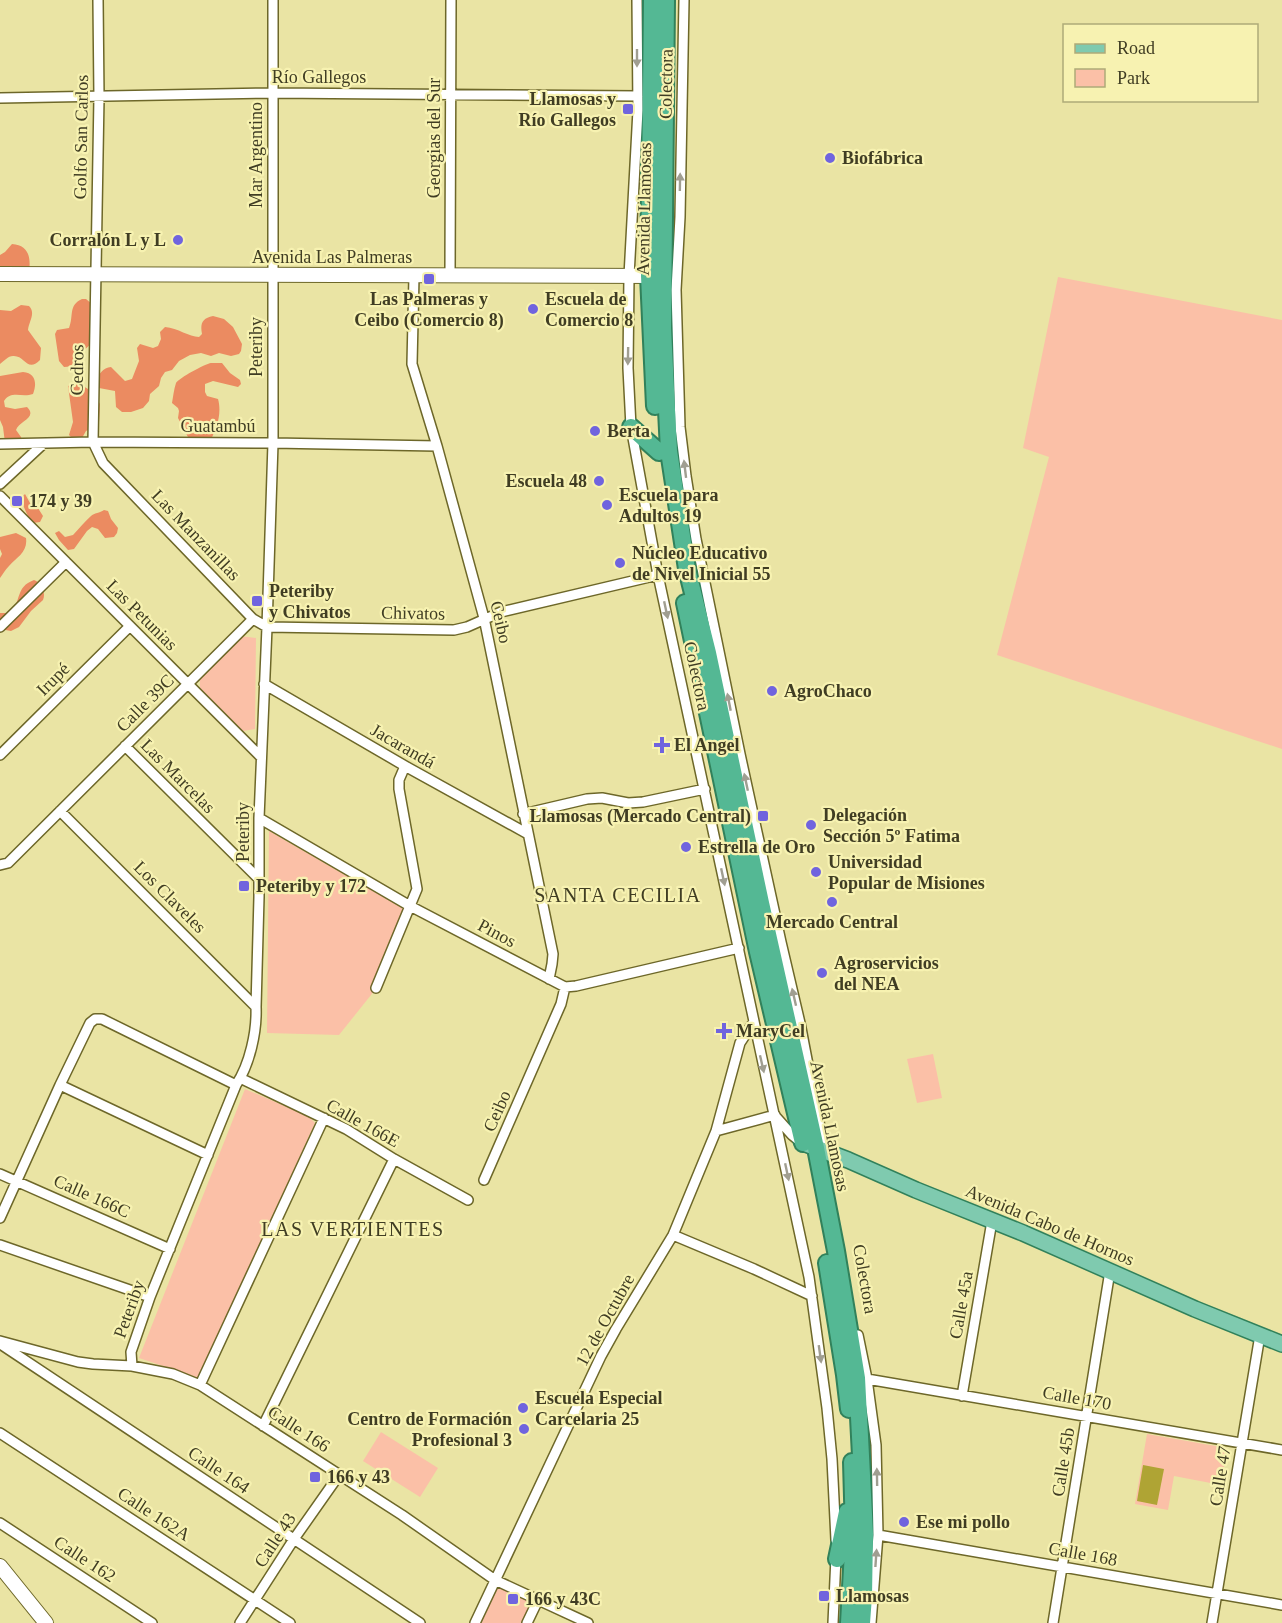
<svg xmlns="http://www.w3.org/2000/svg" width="1282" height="1623" font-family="Georgia,serif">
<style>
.green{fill:#fbc0a7}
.forest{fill:#eb8b61}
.water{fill:#afa434}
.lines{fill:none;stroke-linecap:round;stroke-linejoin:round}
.minor-casing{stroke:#6d6729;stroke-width:12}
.secondary-casing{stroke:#6d6729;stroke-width:16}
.primary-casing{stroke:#31815b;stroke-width:18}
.trunk-casing{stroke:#31815b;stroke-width:20}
.minor{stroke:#fff;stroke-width:9}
.secondary{stroke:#fff;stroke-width:14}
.primary{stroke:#7fcaaf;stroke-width:15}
.trunk{stroke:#54b894;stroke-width:16}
.oneway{fill:#a09e91}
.poi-dot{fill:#7064de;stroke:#f7f2b1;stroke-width:2}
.labels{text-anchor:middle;stroke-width:4.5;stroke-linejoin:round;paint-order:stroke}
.street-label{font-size:18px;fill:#403d23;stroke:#f7f2b1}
.poi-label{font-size:18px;font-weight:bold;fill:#403d23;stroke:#f7f2b1;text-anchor:start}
.neighbourhood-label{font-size:20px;letter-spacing:1.5px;fill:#403d23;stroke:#f7f2b1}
</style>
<rect width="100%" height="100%" fill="#eae4a4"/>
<path class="green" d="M1058,277L1282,320V749L997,655L1049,457L1023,448Z
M240,636L256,638L255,729L243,731L200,688V677Z
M269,831L409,912L379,985L339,1035L267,1033Z
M933,1054L942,1098L917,1103L907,1059Z
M245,1089L308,1116L315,1123L199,1378L139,1358Z
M381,1432L438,1468L420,1497L363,1461Z
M1147,1434L1227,1448L1221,1485L1174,1476L1168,1510L1135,1504Z
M498,1586L534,1602L523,1623H481Z"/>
<path class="forest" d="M12,244C29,245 31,258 29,272L8,273L0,267V255L5,252Z
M82,299H86L92,304L95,340C90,345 84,350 79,355C74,361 74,367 64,367L59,361L55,334L57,330L69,328C74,316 68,305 82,299Z
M21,305L29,306C36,313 29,321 28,330L41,348L40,360C27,373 25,355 13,356C8,356 4,361 0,364V310L11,311Z
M213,316L224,319L233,327L242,344L241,351L239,354L231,356L219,353L211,356L201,353L190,355L179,361L172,370L165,372L161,378L159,386L150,394L149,401L143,408L131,412H122L116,407L115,391L99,388C94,379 101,368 111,367L125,381L132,379L139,361L137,348L140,344L153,348L158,346L161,339L160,332L165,327C178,328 189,337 199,337L202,334C200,324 202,318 213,316Z
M211,363H222L230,373L240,380L241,384L238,387L213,381L205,384V392L207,396L218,399C222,413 217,429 210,441L189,439L178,418L179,411L178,408L172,403C173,397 174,389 176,383C179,378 205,364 211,363Z
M23,372C36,373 37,384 33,394C22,398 11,390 4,401L5,407L15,409L27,407C38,418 19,421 16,430L21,437L22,440L5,443L3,427L0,420V376Z
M74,383H78L93,392L100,404L99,422L96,425L86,431L82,438H72L69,435L73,422L68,386Z
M25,494L30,503L36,505L43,516L40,522L33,523C28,518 23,506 21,498Z
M104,510L108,511L111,519L118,528L117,533L114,537L105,538L98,529L92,527L87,531L74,549L68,550L59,540L55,533L59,531L65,537L73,535C79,529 84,522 91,516C94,513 100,513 104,510Z
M16,533L26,538C28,552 17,557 9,566C5,570 3,574 0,578V558L2,554L0,549V537Z
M34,580C42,583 46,593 43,600L31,611L19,627L11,631L0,629V613H10C22,601 15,587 34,580Z"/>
<path class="water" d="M1143,1465L1164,1469L1157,1505L1137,1501Z"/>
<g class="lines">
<g class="minor-casing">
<path id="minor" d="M98,0L99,97L93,442L103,463L253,619L267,627L454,630L467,627L501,612L658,575
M637,0L638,110L629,276L628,368L631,427L658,575L809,1277L827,1408L832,1459L836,1540
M684,0L680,217L676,290L680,427L686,476L696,539L740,754L781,942L800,1023L825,1153
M0,98L273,93L638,96
M414,276L412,364L437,446L484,618L553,954L552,964L549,979
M450,276L451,0
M0,444L93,442L273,443L437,446
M0,484L43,444
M0,496L261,757
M0,627L66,562
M264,684L405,766L528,834
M125,746L259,879
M0,755L130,626
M60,811L256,1007
M523,814L587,799L602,798L628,803L643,802L705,789
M259,818L410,906L565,987L576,986L739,948
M0,865L8,863L253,619
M376,988L417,889L399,789V780L405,766
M240,1078L346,1129L394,1159L468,1200
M60,1085L208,1155
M776,1117L792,1135L802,1143
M716,1131L775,1115
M0,1174L170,1249
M484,1180L561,1004L565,987
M0,1218L60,1085L90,1023L95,1019H102L236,1085
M673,1235L754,1269L812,1296
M0,1245L150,1297
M858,1335L867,1379L876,1445L878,1535L871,1623
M0,1341L78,1362L93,1364L132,1366L173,1374L200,1385L402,1515L495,1580L588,1623
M2,1345L420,1623
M132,1366L131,1352L150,1297L236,1085C250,1064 257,1031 256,1007L259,897V818L267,627L273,443V0
M867,1379L1282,1450
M200,1385L324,1118
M962,1396L992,1221
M263,1426L394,1159
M0,1433L290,1623
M0,1523L152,1623
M878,1535L1282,1605
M240,1623L294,1539L339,1475
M475,1623L601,1356L616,1329L673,1235L716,1131L740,1043L753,1023
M527,1623L538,1600
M833,1623L836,1557
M1053,1623L1110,1271
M1212,1623L1260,1335"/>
</g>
<g class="secondary-casing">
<path id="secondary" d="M0,274L658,276
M0,1566L46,1623"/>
</g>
<g class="primary-casing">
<path id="primary" d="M806,1144L848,1160L916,1190L1023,1233L1195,1309L1282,1344"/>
</g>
<g class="trunk-casing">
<path id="trunk" d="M652,0L649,276L655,406
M666,0L663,328L669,451L687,569L708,653L761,903L816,1148L836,1251L857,1378L865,1534L864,1596L862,1623
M631,427L659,452
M685,603L758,952L803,1143
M827,1263L845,1375L849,1409
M837,1559L847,1512
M849,1623L854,1533L852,1462"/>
</g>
<use href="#minor" class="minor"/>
<use href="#secondary" class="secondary"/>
<use href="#primary" class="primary"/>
<use href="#trunk" class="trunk"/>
</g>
<defs><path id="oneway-solid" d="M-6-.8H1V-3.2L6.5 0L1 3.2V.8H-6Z" transform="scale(1.5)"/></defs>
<g class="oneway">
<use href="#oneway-solid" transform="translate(637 58) rotate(90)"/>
<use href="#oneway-solid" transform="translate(680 182) rotate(-89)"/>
<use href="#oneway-solid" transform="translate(628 356) rotate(91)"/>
<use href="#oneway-solid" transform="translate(685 469) rotate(-97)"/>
<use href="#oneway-solid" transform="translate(666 610) rotate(78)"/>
<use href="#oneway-solid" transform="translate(729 702) rotate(-101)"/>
<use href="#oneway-solid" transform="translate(746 782) rotate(-102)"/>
<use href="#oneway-solid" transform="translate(723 877) rotate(78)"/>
<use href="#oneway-solid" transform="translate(794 997) rotate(-103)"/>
<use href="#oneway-solid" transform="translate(762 1064) rotate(77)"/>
<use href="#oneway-solid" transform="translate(787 1172) rotate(78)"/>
<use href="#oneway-solid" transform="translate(820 1354) rotate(82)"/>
<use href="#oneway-solid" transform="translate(877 1477) rotate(-91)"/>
<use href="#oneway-solid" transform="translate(876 1558) rotate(-86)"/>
</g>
<g class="poi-dot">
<rect x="622" y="103" width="12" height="12" rx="3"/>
<circle cx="830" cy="158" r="6"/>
<circle cx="178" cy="240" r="6"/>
<rect x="423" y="273" width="12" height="12" rx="3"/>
<circle cx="533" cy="309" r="6"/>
<circle cx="595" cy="431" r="6"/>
<circle cx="599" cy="481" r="6"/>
<rect x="11" y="495" width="12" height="12" rx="3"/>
<circle cx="607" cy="505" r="6"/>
<circle cx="620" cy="563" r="6"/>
<rect x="251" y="595" width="12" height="12" rx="3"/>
<circle cx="772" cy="691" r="6"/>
<path d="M659 736h6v6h6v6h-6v6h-6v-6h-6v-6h6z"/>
<rect x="757" y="810" width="12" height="12" rx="3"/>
<circle cx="811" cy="825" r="6"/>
<circle cx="686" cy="847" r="6"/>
<circle cx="816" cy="872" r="6"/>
<rect x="238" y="880" width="12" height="12" rx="3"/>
<circle cx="832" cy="902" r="6"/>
<circle cx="822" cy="973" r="6"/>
<path d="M721 1022h6v6h6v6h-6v6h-6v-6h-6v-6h6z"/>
<circle cx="523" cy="1408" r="6"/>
<circle cx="524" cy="1429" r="6"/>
<rect x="309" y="1471" width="12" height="12" rx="3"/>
<circle cx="904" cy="1522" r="6"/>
<rect x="818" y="1590" width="12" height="12" rx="3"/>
<rect x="507" y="1593" width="12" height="12" rx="3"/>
</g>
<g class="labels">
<g class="street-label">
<text x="319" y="83">Río Gallegos</text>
<text transform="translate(666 84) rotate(-89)" y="6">Colectora</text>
<text transform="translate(81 137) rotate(-89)" y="6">Golfo San Carlos</text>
<text transform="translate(434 138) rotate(-90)" y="6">Georgias del Sur</text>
<text transform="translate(256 155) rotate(-90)" y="6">Mar Argentino</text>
<text transform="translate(644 209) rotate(-89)" y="6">Avenida Llamosas</text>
<text x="332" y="263">Avenida Las Palmeras</text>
<text transform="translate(256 347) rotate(-90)" y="6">Peteriby</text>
<text transform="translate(77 370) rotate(-89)" y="6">Cedros</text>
<text x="218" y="432">Guatambú</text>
<text transform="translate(196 535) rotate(46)" y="6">Las Manzanillas</text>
<text transform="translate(413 613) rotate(1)" y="6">Chivatos</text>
<text transform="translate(142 615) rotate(45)" y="6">Las Petunias</text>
<text transform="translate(501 622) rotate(77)" y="6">Ceibo</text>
<text transform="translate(697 676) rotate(78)" y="6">Colectora</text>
<text transform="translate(53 679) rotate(-45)" y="6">Irupé</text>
<text transform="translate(145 703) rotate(-45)" y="6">Calle 39C</text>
<text transform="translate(403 746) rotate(30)" y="6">Jacarandá</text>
<text transform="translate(178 776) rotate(45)" y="6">Las Marcelas</text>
<text transform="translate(243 832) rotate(-90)" y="6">Peteriby</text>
<text transform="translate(170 897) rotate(45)" y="6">Los Claveles</text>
<text transform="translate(497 933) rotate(28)" y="6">Pinos</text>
<text transform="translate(497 1111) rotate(-66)" y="6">Ceibo</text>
<text transform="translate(363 1123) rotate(29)" y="6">Calle 166E</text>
<text transform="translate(830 1126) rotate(78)" y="6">Avenida Llamosas</text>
<text transform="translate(92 1196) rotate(24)" y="6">Calle 166C</text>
<text transform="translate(1050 1225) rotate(23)" y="6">Avenida Cabo de Hornos</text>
<text transform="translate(865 1279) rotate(80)" y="6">Colectora</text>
<text transform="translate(961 1305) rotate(-80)" y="6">Calle 45a</text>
<text transform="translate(129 1309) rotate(-70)" y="6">Peteriby</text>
<text transform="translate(605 1320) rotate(-61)" y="6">12 de Octubre</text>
<text transform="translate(1077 1398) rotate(10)" y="6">Calle 170</text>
<text transform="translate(299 1429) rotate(33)" y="6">Calle 166</text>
<text transform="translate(1063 1462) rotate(-81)" y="6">Calle 45b</text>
<text transform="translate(219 1470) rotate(34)" y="6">Calle 164</text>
<text transform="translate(1220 1476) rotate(-81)" y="6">Calle 47</text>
<text transform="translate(154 1514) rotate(33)" y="6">Calle 162A</text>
<text transform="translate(275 1540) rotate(-57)" y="6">Calle 43</text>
<text transform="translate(1083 1554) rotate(10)" y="6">Calle 168</text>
<text transform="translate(85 1559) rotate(33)" y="6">Calle 162</text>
</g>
<g class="poi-label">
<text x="616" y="105" text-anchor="end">Llamosas y<tspan x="616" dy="21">Río Gallegos</tspan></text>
<text x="842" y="164">Biofábrica</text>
<text x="166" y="246" text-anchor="end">Corralón L y L</text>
<text x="429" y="305" text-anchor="middle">Las Palmeras y<tspan x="429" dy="21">Ceibo (Comercio 8)</tspan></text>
<text x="545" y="305">Escuela de<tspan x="545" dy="21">Comercio 8</tspan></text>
<text x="607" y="437">Berta</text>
<text x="587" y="487" text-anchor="end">Escuela 48</text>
<text x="619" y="501">Escuela para<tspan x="619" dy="21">Adultos 19</tspan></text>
<text x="29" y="507">174 y 39</text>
<text x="632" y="559">Núcleo Educativo<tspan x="632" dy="21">de Nivel Inicial 55</tspan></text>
<text x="269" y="597">Peteriby<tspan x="269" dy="21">y Chivatos</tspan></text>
<text x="784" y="697">AgroChaco</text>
<text x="674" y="751">El Angel</text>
<text x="823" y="821">Delegación<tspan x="823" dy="21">Sección 5º Fatima</tspan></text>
<text x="751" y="822" text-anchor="end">Llamosas (Mercado Central)</text>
<text x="698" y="853">Estrella de Oro</text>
<text x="828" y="868">Universidad<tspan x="828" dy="21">Popular de Misiones</tspan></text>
<text x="256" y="892">Peteriby y 172</text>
<text x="832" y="928" text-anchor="middle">Mercado Central</text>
<text x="834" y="969">Agroservicios<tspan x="834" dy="21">del NEA</tspan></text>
<text x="736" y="1037">MaryCel</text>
<text x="535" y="1404">Escuela Especial<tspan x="535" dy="21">Carcelaria 25</tspan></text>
<text x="512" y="1425" text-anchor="end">Centro de Formación<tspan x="512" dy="21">Profesional 3</tspan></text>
<text x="327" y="1483">166 y 43</text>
<text x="916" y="1528">Ese mi pollo</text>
<text x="836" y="1602">Llamosas</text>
<text x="525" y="1605">166 y 43C</text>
</g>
<g class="neighbourhood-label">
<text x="618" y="902">SANTA CECILIA</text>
<text x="353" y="1236">LAS VERTIENTES</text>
</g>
</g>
<rect x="1063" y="24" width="195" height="78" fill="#f7f2b1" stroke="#aeaa78" stroke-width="1.5"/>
<rect x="1075" y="44" width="30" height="9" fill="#7fcaaf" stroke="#aeaa78" stroke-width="1.5"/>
<text x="1117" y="54" font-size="18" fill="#403d23">Road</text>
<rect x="1075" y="69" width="30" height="18" fill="#fbc0a7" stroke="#aeaa78" stroke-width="1.5"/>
<text x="1117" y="84" font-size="18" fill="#403d23">Park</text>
</svg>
